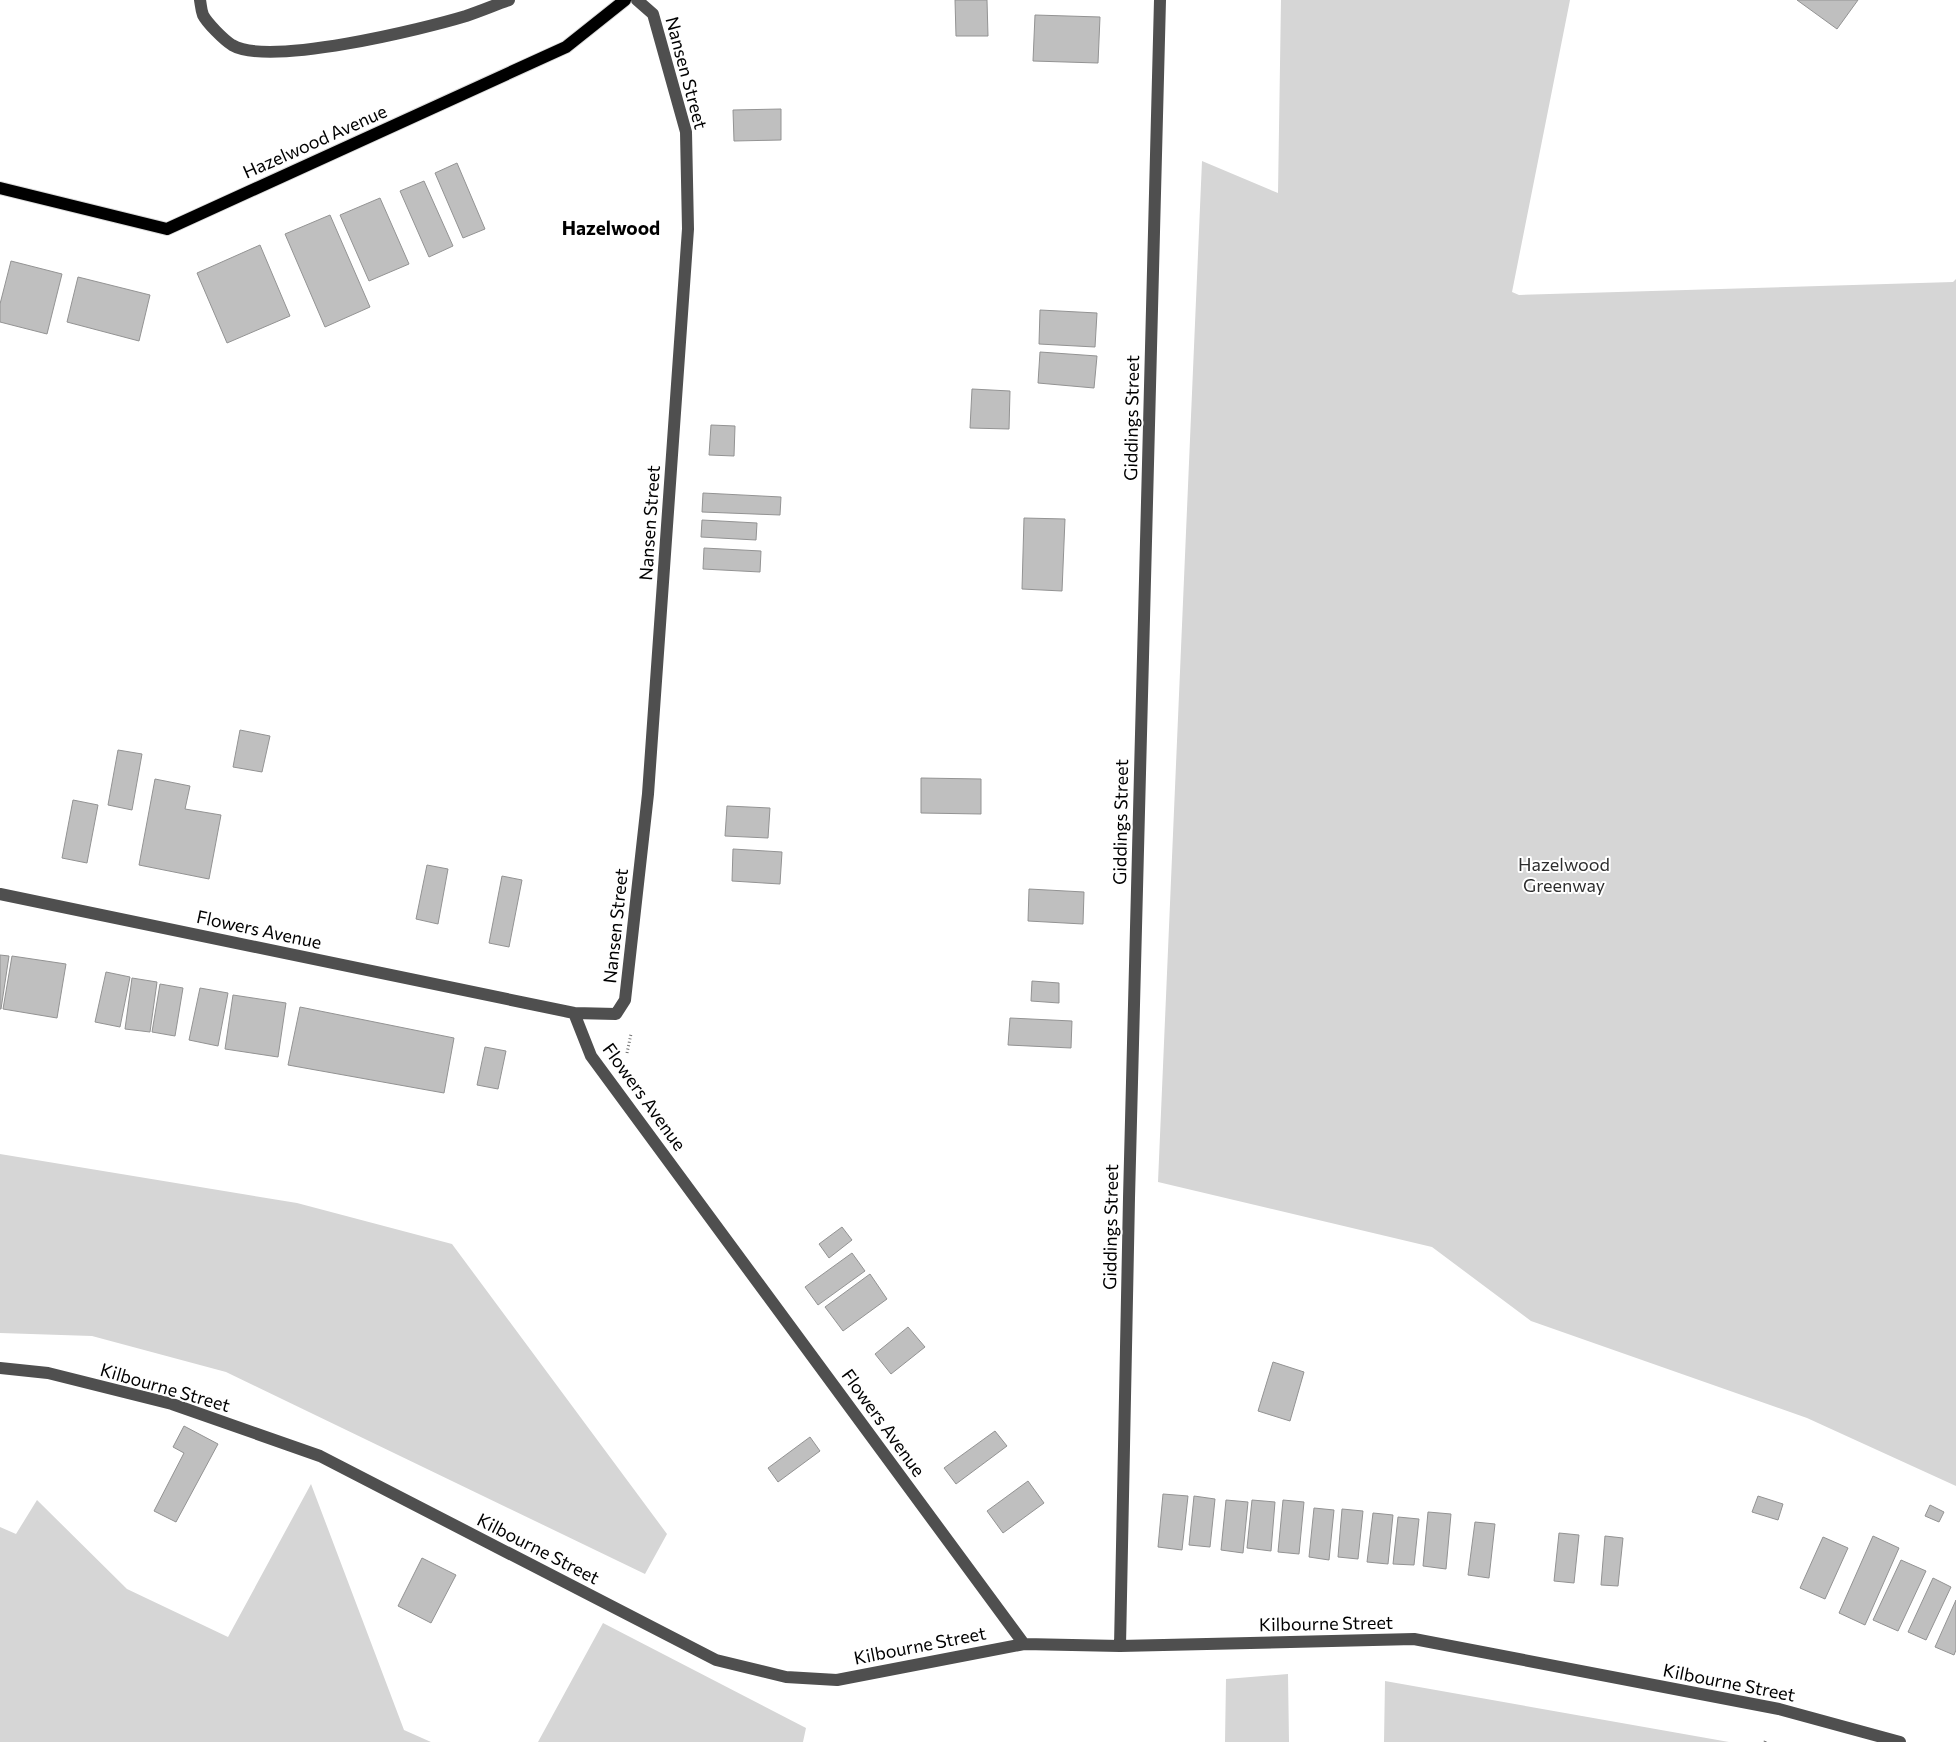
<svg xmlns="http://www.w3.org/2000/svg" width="1956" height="1742" font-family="Commissioner,sans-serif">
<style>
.green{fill:#d6d6d6}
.building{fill:#bfbfbf;stroke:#939393}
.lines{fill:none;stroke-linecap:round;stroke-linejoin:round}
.major-casing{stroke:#dbdbdb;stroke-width:14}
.path{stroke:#717171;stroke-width:3;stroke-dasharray:1 2.5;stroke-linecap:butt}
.minor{stroke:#4f4f4f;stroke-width:12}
.major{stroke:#000;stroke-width:12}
.labels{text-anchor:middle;stroke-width:4;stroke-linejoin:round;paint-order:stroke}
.street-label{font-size:18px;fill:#000;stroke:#fff}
.park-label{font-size:18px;fill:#2d2d2d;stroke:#fff}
.neighbourhood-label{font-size:19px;font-weight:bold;fill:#000;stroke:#fff}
</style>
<rect width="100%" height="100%" fill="#fff"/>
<path class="green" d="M1281,0H1570L1512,292L1519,295L1953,282L1956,279V1486L1807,1418L1531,1321L1432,1247L1158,1182L1202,161L1278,193Z
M0,1154L297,1203L452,1244L667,1534L645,1574L226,1372L92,1336L0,1333Z
M311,1484L404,1730L431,1742H0V1527L16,1534L37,1500L127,1589L228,1637Z
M603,1623L806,1728L803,1742H538Z
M1288,1674L1289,1742H1225L1226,1679Z
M1385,1681L1729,1742H1384Z"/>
<path class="building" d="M955,0H987L988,36H956Z
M1797,0H1858L1837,29Z
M1035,15L1100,17L1098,63L1033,61Z
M781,109V140L734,141L733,110Z
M457,163L485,229L463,238L435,173Z
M424,181L453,246L429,257L400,191Z
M380,198L409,264L369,281L340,215Z
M330,215L370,307L325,327L285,234Z
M260,245L290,316L227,343L197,273Z
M11,261L62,274L47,334L0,322V304Z
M78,277L150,295L139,341L67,322Z
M1040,310L1097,313L1095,347L1039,344Z
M1040,352L1097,356L1094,388L1038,383Z
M972,389L1010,391L1009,429L970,428Z
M711,425L735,426L734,456L709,455Z
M703,493L781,497L780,515L702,512Z
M1024,518L1065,519L1062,591L1022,589Z
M702,520L757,523L756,540L701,537Z
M704,548L761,551L760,572L703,569Z
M240,730L270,736L262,772L233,767Z
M118,750L142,754L132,810L108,805Z
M921,778L981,779V814L921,813Z
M155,779L190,786L185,809L221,815L209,879L139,865Z
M73,800L98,805L87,863L62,858Z
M727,806L770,808L768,838L725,836Z
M733,849L782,852L780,884L732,881Z
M427,865L448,869L438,924L416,919Z
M502,876L522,880L509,947L489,943Z
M1029,889L1084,892L1083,924L1028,921Z
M0,955L9,956L1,1009H0Z
M12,956L66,964L57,1018L3,1009Z
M106,972L130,977L120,1027L95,1022Z
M132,978L157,982L150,1032L125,1029Z
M1032,981L1059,983V1003L1031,1001Z
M160,984L183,988L175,1036L152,1032Z
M200,988L228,993L218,1046L189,1040Z
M233,995L286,1003L278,1057L225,1049Z
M300,1007L454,1038L444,1093L288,1065Z
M1010,1018L1072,1021L1071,1048L1008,1045Z
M485,1047L506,1051L498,1089L477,1085Z
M842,1227L852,1240L829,1258L819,1244Z
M852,1253L865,1271L818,1305L805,1287Z
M870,1274L887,1299L843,1331L825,1307Z
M908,1327L925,1347L891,1374L875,1354Z
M1273,1362L1304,1372L1290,1421L1258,1411Z
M184,1426L218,1444L176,1522L154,1511L184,1453L173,1447Z
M995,1431L1007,1446L956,1484L944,1468Z
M810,1437L820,1451L778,1482L768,1468Z
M1028,1481L1044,1503L1003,1533L987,1511Z
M1163,1494L1188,1496L1182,1550L1158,1547Z
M1194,1496L1215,1499L1210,1547L1189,1545Z
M1758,1496L1783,1504L1778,1520L1752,1512Z
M1226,1500L1248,1502L1243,1553L1221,1550Z
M1252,1500L1275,1502L1271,1551L1247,1548Z
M1283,1500L1304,1502L1299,1554L1278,1552Z
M1930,1505L1944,1512L1939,1522L1925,1516Z
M1314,1508L1334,1510L1329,1560L1309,1557Z
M1342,1509L1363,1511L1358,1559L1338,1557Z
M1428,1512L1451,1514L1446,1569L1423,1566Z
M1373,1513L1393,1515L1388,1564L1367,1562Z
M1398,1517L1419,1519L1414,1565L1393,1564Z
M1475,1522L1495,1524L1489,1578L1468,1575Z
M1559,1533L1579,1535L1574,1583L1554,1581Z
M1605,1536L1623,1538L1618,1586L1601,1585Z
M1873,1536L1899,1548L1865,1625L1839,1613Z
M1823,1537L1848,1548L1825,1599L1800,1588Z
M422,1558L456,1575L431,1623L398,1606Z
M1901,1560L1926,1571L1898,1631L1873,1620Z
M1933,1578L1951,1587L1926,1640L1908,1632Z
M1956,1600V1650L1954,1655L1935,1647Z"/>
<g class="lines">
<g class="major-casing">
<path id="major" d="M0,188L167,229L566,47L625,0"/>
</g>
<path class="path" d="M627,1053L631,1034
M1765,1742L1766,1739"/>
<path class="minor" d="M200,0C201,5 201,10 203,15C207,23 224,40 232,45C269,67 423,29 466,16C481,11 495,5 509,0
M0,894L574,1013L591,1056L1024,1644
M574,1013L616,1014L625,1000L648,794L688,229L686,132L653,14L637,0
M0,1368L48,1373L172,1404L320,1456L716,1660L786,1677L837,1680L1024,1644L1120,1646L1414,1639L1779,1709L1900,1742
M1120,1646L1129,1198L1160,0"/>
<use href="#major" class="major"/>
</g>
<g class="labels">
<g class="street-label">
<text transform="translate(686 73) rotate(75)" y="6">Nansen Street</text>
<text transform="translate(315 142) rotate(-24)" y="6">Hazelwood Avenue</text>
<text transform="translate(1132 418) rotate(-89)" y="6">Giddings Street</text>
<text transform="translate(650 523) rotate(-86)" y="6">Nansen Street</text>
<text transform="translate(1121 822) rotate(-89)" y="6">Giddings Street</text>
<text transform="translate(616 926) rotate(-84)" y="6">Nansen Street</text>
<text transform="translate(259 930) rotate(12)" y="6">Flowers Avenue</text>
<text transform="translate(644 1097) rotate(54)" y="6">Flowers Avenue</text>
<text transform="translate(1111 1227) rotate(-89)" y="6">Giddings Street</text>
<text transform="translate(165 1388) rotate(16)" y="6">Kilbourne Street</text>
<text transform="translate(883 1423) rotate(54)" y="6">Flowers Avenue</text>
<text transform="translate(538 1549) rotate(27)" y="6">Kilbourne Street</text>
<text transform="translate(1326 1624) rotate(-1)" y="6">Kilbourne Street</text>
<text transform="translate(920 1646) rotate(-11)" y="6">Kilbourne Street</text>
<text transform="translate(1729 1683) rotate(11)" y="6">Kilbourne Street</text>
</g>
<g class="park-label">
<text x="1564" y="871">Hazelwood<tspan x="1564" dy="21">Greenway</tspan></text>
</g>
<g class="neighbourhood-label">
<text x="611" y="235">Hazelwood</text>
</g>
</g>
</svg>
